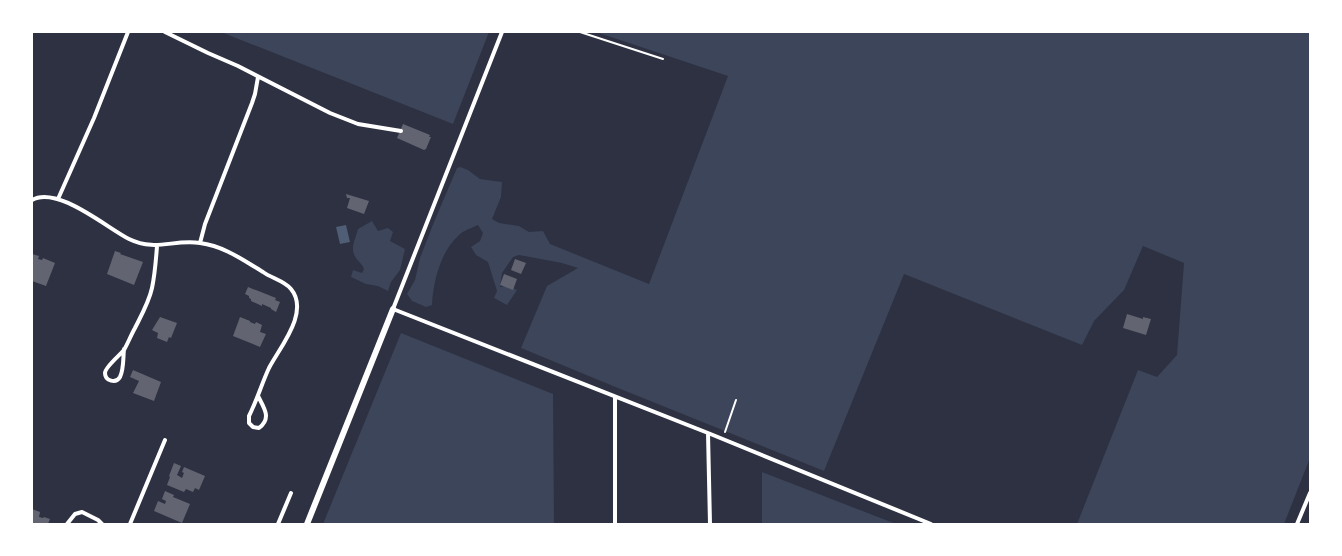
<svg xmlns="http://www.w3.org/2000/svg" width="1342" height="556" font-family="'PT Sans Narrow',sans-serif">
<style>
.green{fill:#3c4559}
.water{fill:#4f5d75}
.building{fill:#626471}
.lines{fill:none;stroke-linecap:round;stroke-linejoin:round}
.path{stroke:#fff;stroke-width:2}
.minor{stroke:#fff;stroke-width:4}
.tertiary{stroke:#fff;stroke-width:6}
</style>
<rect width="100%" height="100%" fill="#2d3142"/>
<path class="green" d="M221,32H489L453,124Z
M596,32H1310V458L1284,524H1077L1138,370L1157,377L1177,355L1184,263L1143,246L1124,290L1094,321L1082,345L904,274L824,471L613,386L521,348L547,286L578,268L562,263L519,255L513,257L502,273L500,287L508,286L517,290L507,305L494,298L497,291L488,262L476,255L471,247L480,241L483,233L478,225C472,228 464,230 459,235C441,251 433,281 432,305L426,307L412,301L407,294L415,280L420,258L434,222L457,168L460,167L468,170L480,179L502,182L501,197L492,219L499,223L519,226L529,232L543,231L550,244L649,284L728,76Z
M372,221L378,231L388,228L393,232L390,241L405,249L400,270L391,282L388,291L378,286L366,284L351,277L353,270L362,273L364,269C362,264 359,262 356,258C349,249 356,238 358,229Z
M401,333L553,394L554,524H323Z
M762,472L896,524H762Z"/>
<path class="water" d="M346,225L350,242L340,244L336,227Z"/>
<path class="building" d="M403,124L430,135L429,137H431L426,149L424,150L397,138Z
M346,194L369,201L364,214L347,208L350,198H347Z
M115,251L121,253L120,254L143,262L134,285L107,274Z
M32,254L39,256L38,259L42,260L43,258L55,263L46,286L32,281Z
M515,259L526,263L521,274L511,270Z
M504,274L517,279L513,290L500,285Z
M248,287L276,298L275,300L280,302L276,312L271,309V308L262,304V306L251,301V299L249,298V296L245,294Z
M1127,314L1143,319V317L1151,319L1146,335L1123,328Z
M160,317L177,323L171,338L169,337L167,342L157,338L158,333L152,330Z
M240,317L250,321V322L255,324L256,322L262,325L260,332L266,334L260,347L233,336Z
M133,370L161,382L154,401L133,393L139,381L130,377Z
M174,463L181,466L177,475L182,478L184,473L182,472L184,467L205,476L199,490L195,488L193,492L186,489L184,492L167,485L170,477L169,476Z
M165,491L174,495L173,497L190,504L182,523L154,511L158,501L165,504L166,501L162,499Z
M32,509L40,512L39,517L43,518L44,517L50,519L48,524L42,523L41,524H32Z"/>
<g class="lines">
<path class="path" d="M580,32L663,59
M725,432L736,400"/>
<path class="minor" d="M165,32L208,53L238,66L330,113L358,124L401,131
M502,32L393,309L708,433L931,524
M58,199L94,118L128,32
M32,200C57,185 107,228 129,239C156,252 173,239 200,243C224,246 243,260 263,272C271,278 285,281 291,289C310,312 280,347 269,368C262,383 257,400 249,416V423L253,427L259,428C272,418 264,408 258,396
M200,243L205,224L252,103L255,94L258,77
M124,349C123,358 124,369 120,377C116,384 105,381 105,373C105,367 119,356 124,350C128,343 131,335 135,328C141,316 149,302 152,288C155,274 156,260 157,246
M615,397V524
M708,433L710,524
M67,524L75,514L82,512L98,520L102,524
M130,524L165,440
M278,524L291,493
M1297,524L1310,493"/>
<path class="tertiary" d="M307,524L393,309"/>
</g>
<rect width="1342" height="556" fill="none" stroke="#ffffff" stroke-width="66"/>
</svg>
